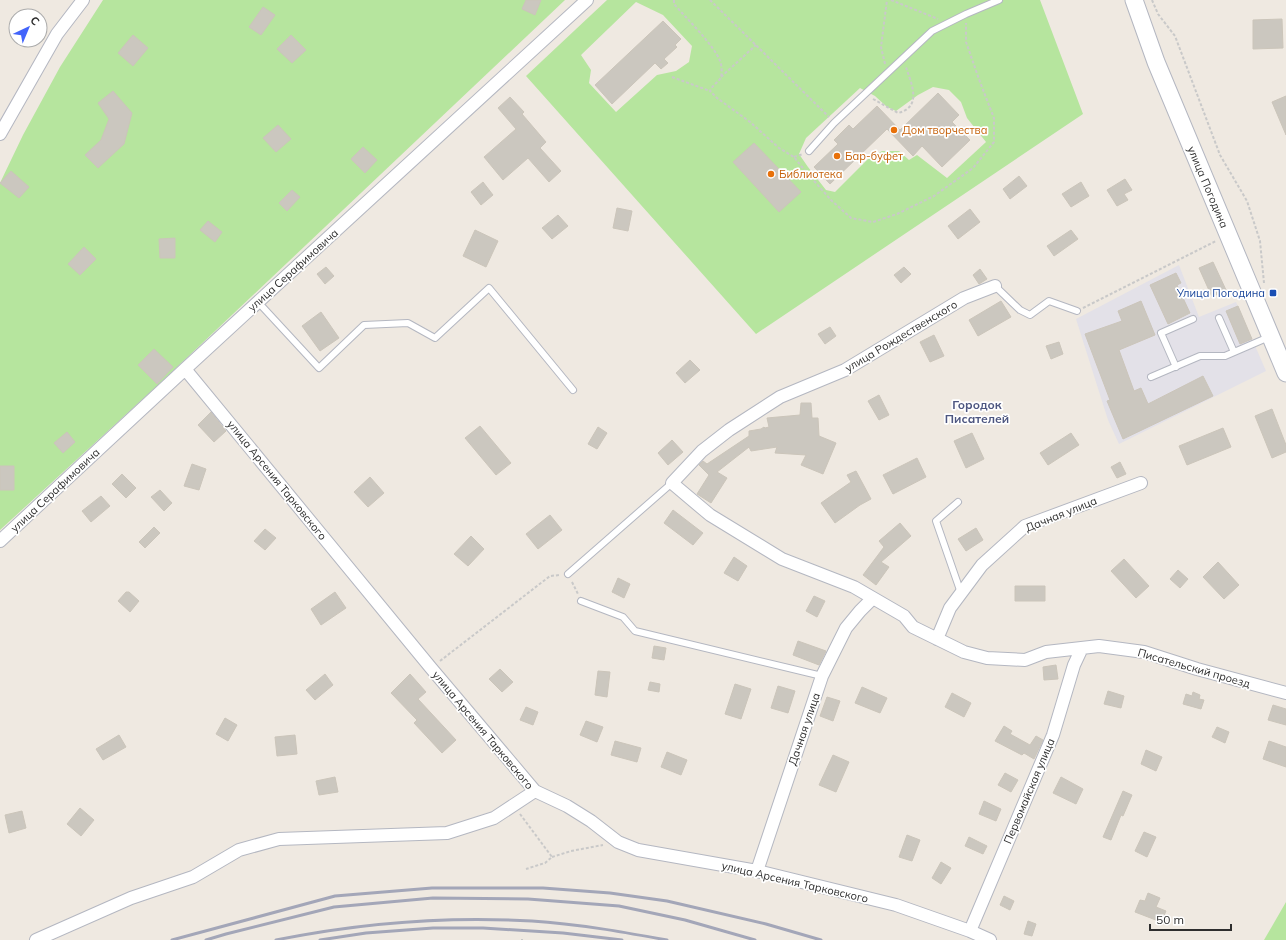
<svg xmlns="http://www.w3.org/2000/svg" width="1286" height="940" font-family="Mulish,sans-serif">
<style>
.industrial{fill:#e3e1e8}
.green{fill:#b6e59e;fill-rule:evenodd}
.building{fill:#cbc7bf;stroke:#cbc5ba}
.lines{fill:none;stroke-linecap:round;stroke-linejoin:round}
.service-casing{stroke:#b4b7c1;stroke-width:8}
.minor-casing{stroke:#b4b7c1;stroke-width:14}
.secondary-casing{stroke:#b4b7c1;stroke-width:19}
.path{stroke:#c9c9c9;stroke-width:2;stroke-dasharray:3 2;stroke-linecap:butt}
.service{stroke:#fff;stroke-width:6}
.minor{stroke:#fff;stroke-width:12}
.secondary{stroke:#fff;stroke-width:17}
.rail{stroke:#a3a6b8;stroke-width:3}
.food-dot{fill:#e8710a;stroke:#fff;stroke-width:1.5}
.transit-dot{fill:#1a4fb4;stroke:#fff;stroke-width:1.5}
.labels{text-anchor:middle;stroke-width:3.5;stroke-linejoin:round;paint-order:stroke}
.food-label{font-size:11px;fill:#c56008;stroke:#fff;text-anchor:start}
.street-label{font-size:11px;fill:#2e2e2e;stroke:#fff}
.transit-label{font-size:11px;fill:#164399;stroke:#fff;text-anchor:end}
.neighbourhood-label{font-size:12px;font-weight:bold;fill:#4d5680;stroke:#fff}
</style>
<rect width="100%" height="100%" fill="#efe9e1"/>
<path class="industrial" d="M1179,265L1199,317L1236,302L1266,371L1119,444L1108,420L1076,319Z"/>
<path class="green" d="M103,0H565L158,385L0,530V183L23,135L60,67Z
M607,0H1040L1083,114L756,334L526,76ZM636,2L663,15L692,46L689,62L676,71L657,75L616,112L589,83L591,70L581,55ZM933,87L949,90L961,102L967,118L986,142L947,178L917,155L909,160L899,151H882L868,159L835,192L826,190L808,167L799,154L806,138L860,88L875,96L887,107L896,111L918,95Z
M1286,902V940H1264Z"/>
<path class="building" d="M526,0H541L535,15L522,9Z
M263,7L275,15L261,35L249,27Z
M1282,19L1283,48L1253,49V20Z
M663,21L681,39L675,45L677,47L664,59L668,63L661,69L655,63L612,104L595,85Z
M133,35L148,48L133,66L118,53Z
M291,35L306,50L292,63L277,49Z
M113,91L132,113L124,144L98,168L85,155L101,140L109,119L98,103Z
M938,93L959,115L952,122L970,140L942,167L922,146L913,156L887,129L830,184L814,167L838,144L834,140L849,125L853,129L877,106L900,130Z
M1286,96V135L1272,102Z
M510,97L524,112L522,114L546,142L540,148L561,171L549,182L528,158L503,180L484,157L516,129L498,108Z
M278,125L291,139L276,152L263,138Z
M754,143L801,192L779,212L733,162Z
M363,147L377,160L365,173L351,159Z
M11,171L29,187L19,198L0,183Z
M1019,176L1027,186L1010,199L1003,189Z
M1125,179L1132,190L1124,194L1128,200L1117,206L1107,190Z
M483,182L493,195L481,205L471,192Z
M1081,182L1089,196L1071,207L1062,194Z
M292,190L300,197L287,211L279,203Z
M617,208L632,211L628,231L613,228Z
M970,209L980,222L958,239L948,226Z
M558,215L568,226L552,239L542,228Z
M208,221L222,232L215,242L200,230Z
M475,230L498,241L486,267L463,256Z
M1071,230L1078,239L1054,256L1047,246Z
M175,238V258H160L159,239Z
M84,247L96,259L80,275L68,264Z
M1213,262L1226,290L1212,297L1199,268Z
M326,267L334,276L325,284L317,274Z
M904,267L911,274L901,283L894,275Z
M980,269L987,279L979,284L973,275Z
M1176,273L1181,283L1177,285L1190,313L1168,324L1150,285Z
M1001,301L1011,317L978,336L969,320Z
M1141,301L1155,335L1119,350L1134,391L1141,388L1148,404L1203,376L1213,396L1123,439L1107,401L1110,400L1085,334L1122,321L1118,311Z
M1238,306L1252,339L1240,344L1226,311Z
M321,312L339,338L320,351L302,326Z
M830,327L836,336L825,344L818,334Z
M934,335L944,356L930,362L920,342Z
M1059,342L1063,354L1051,359L1046,346Z
M154,349L173,367L157,384L138,365Z
M690,360L700,370L685,383L676,373Z
M879,395L889,415L879,420L868,401Z
M801,403H811L812,418H818L819,436L836,443L823,474L801,465L806,455L775,453L777,447L751,451L749,447L717,472L727,478L711,503L697,494L709,475L699,465L703,461L707,464L749,436V431L761,429L764,427L765,428L769,427L767,418L800,415Z
M1272,409L1286,445V452L1272,458L1255,416Z
M211,412L226,431L214,442L198,425Z
M480,426L511,463L496,475L465,438Z
M598,427L607,433L597,449L588,444Z
M1223,428L1231,447L1187,465L1179,446Z
M67,432L75,442L63,453L54,443Z
M972,433L984,459L966,468L954,441Z
M1071,433L1079,445L1048,465L1040,453Z
M672,440L683,452L668,465L658,453Z
M917,458L926,477L893,494L883,475Z
M1120,462L1126,474L1117,478L1111,467Z
M192,464L206,469L199,490L184,486Z
M0,466H14V490H0Z
M856,471L871,499L860,505L835,523L821,503L851,482L847,475Z
M122,474L136,488L126,498L112,484Z
M370,477L384,493L368,507L354,492Z
M160,490L172,503L164,511L151,497Z
M101,496L110,506L91,522L82,511Z
M673,510L703,533L693,545L664,523Z
M550,515L562,530L538,549L526,534Z
M900,523L911,536L881,562L889,567L876,585L863,575L884,547L879,541Z
M154,527L160,533L145,548L139,542Z
M976,528L983,540L966,551L958,539Z
M265,529L276,538L265,550L254,541Z
M471,536L484,549L468,566L454,554Z
M734,557L747,566L738,581L724,573Z
M1124,559L1149,586L1136,598L1111,571Z
M1218,562L1239,585L1224,599L1203,577Z
M1178,570L1188,579L1180,588L1170,579Z
M618,578L630,584L624,598L612,592Z
M1015,586H1045V601H1015Z
M126,592H129L139,601L130,612L118,601Z
M335,592L346,608L321,625L311,609Z
M814,596L825,601L817,617L806,611Z
M798,641L826,651L819,665L793,655Z
M654,646L666,648L664,660L652,658Z
M1056,665L1058,679L1044,680L1043,667Z
M500,669L513,682L502,692L489,679Z
M598,671L610,672L607,697L595,695Z
M325,674L333,685L315,700L306,690Z
M410,674L426,692L418,699L456,740L442,753L414,723L417,720L391,693Z
M650,682L660,684L659,692L648,690Z
M735,684L751,689L741,719L725,714Z
M778,686L795,691L788,713L771,708Z
M862,687L887,698L880,713L855,703Z
M1108,691L1124,696L1121,708L1104,704Z
M1193,692L1200,695L1199,699L1204,700L1201,709L1183,704L1186,694L1192,696Z
M952,693L971,703L964,717L945,707Z
M827,697L840,701L833,721L820,716Z
M1273,705L1286,709V725L1268,720Z
M526,707L538,712L533,725L520,720Z
M225,718L237,725L228,741L216,734Z
M586,721L603,727L597,742L580,735Z
M1004,726L1012,731L1010,734L1030,745L1036,736L1043,740L1034,759L1024,753L1022,755L995,741Z
M1217,727L1229,732L1225,743L1212,737Z
M119,735L126,747L103,760L96,749Z
M295,735L297,754L277,756L275,737Z
M615,741L641,748L637,762L611,755Z
M1269,741L1286,747V767L1263,759Z
M1146,750L1162,757L1156,771L1141,764Z
M667,752L687,760L681,775L661,767Z
M833,755L849,762L836,792L819,785Z
M1005,773L1018,780L1011,792L998,785Z
M335,777L338,792L319,795L316,781Z
M1061,777L1083,789L1076,804L1053,793Z
M1123,791L1132,795L1123,816L1121,815L1111,840L1103,837Z
M984,801L1001,809L996,821L979,814Z
M80,808L94,820L81,836L67,824Z
M22,811L26,828L9,833L5,815Z
M1144,832L1156,837L1147,857L1135,851Z
M907,835L920,840L912,861L899,857Z
M969,837L987,846L983,854L965,846Z
M941,862L951,868L941,884L932,878Z
M1148,893L1160,898L1156,907L1166,911L1161,922L1135,912L1140,900L1145,901Z
M1004,896L1014,901L1010,910L1000,905Z
M1028,921L1036,924L1032,936L1024,934Z"/>
<g class="lines">
<g class="service-casing">
<path id="service" d="M809,151L834,123L932,31L966,14L999,0
M995,286L1020,310L1030,315L1049,301L1077,311
M258,302L319,368L364,325L408,323L435,338L489,288L573,390
M1219,318L1234,352
M1176,367L1161,333L1193,319
M1151,377L1200,356H1225L1269,337
M958,502L936,521L961,593
M568,574L672,483
M581,601L623,617L635,631L822,676"/>
</g>
<g class="minor-casing">
<path id="minor" d="M0,134L57,34L83,0
M995,286L964,298L845,370L780,397L729,430L702,451L672,483L710,515L782,559L854,587L904,616L913,627L964,652L987,658L1025,660L1046,652L1099,646L1144,652L1197,669L1286,693
M185,369L431,668L535,791L567,806L591,821L618,842L638,850L757,871L896,905L970,931L990,940
M0,541L185,369L587,0
M937,639L950,608L982,565L1025,526L1141,483
M757,871L822,676L846,628L860,611L873,598
M970,931L1053,735L1074,665L1082,648
M36,940L131,898L193,877L239,850L279,839L447,833L494,818L535,791"/>
</g>
<g class="secondary-casing">
<path id="secondary" d="M1134,0L1156,62L1286,373"/>
</g>
<path class="path" d="M674,0V4C686,18 714,45 720,61C722,66 722,72 721,77C719,82 712,85 710,91L717,98L750,122L779,148L794,157L806,172L831,200L851,218L873,222L897,214L934,196L973,168L994,142V118L980,82L966,42V23
M710,0L829,117
M891,0L938,19
M1152,0L1158,14L1175,36L1220,155L1247,201L1260,241L1264,283
M885,64L881,47L887,0
M672,77L710,91
M721,77L756,45
M873,99L898,113C923,107 911,83 906,67
M794,157L803,154
M1083,308L1216,241
M572,582L578,594
M440,661L550,576L560,575
M520,814L552,857L545,863L526,869
M552,857L571,851L603,845
M522,940V939"/>
<use href="#service" class="service"/>
<use href="#minor" class="minor"/>
<use href="#secondary" class="secondary"/>
<path class="rail" d="M172,940L335,896L432,888H543L610,893L667,901L766,924L821,940
M206,940L226,934L334,907L433,898L528,899L619,906L685,920L755,940
M276,940C360,923 446,916 532,921C578,924 623,932 667,940
M320,940L366,933L433,928H483L563,933L622,940"/>
</g>
<g class="food-dot">
<circle cx="894" cy="130" r="4"/>
<circle cx="837" cy="156" r="4"/>
<circle cx="771" cy="174" r="4"/>
</g>
<rect class="transit-dot" x="1269" y="289" width="8" height="8" rx="2"/>
<g class="labels">
<g class="food-label">
<text x="902" y="134">Дом творчества</text>
<text x="845" y="160">Бар-буфет</text>
<text x="779" y="178">Библиотека</text>
</g>
<g class="street-label">
<text transform="translate(1208 187) rotate(67)" y="4">улица Погодина</text>
<text transform="translate(293 270) rotate(-42)" y="4">улица Серафимовича</text>
<text transform="translate(901 336) rotate(-31)" y="4">улица Рождественского</text>
<text transform="translate(277 480) rotate(51)" y="4">улица Арсения Тарковского</text>
<text transform="translate(55 490) rotate(-43)" y="4">улица Серафимовича</text>
<text transform="translate(1061 514) rotate(-22)" y="4">Дачная улица</text>
<text transform="translate(1194 668) rotate(16)" y="4">Писательский проезд</text>
<text transform="translate(804 729) rotate(-71)" y="4">Дачная улица</text>
<text transform="translate(483 730) rotate(50)" y="4">улица Арсения Тарковского</text>
<text transform="translate(1029 791) rotate(-67)" y="4">Первомайская улица</text>
<text transform="translate(795 882) rotate(13)" y="4">улица Арсения Тарковского</text>
</g>
<g class="transit-label">
<text x="1265" y="297">Улица Погодина</text>
</g>
<g class="neighbourhood-label">
<text x="977" y="409">Городок<tspan x="977" dy="14">Писателей</tspan></text>
</g>
</g>
<g transform="translate(28 28) rotate(44)"><circle r="19" fill="#ffffff" stroke="#ababab"/>
<path d="M0-3L7 15L0 10L-7 15Z" fill="#4264fb"/>
<text y="-6" font-size="11" font-weight="bold" text-anchor="middle" fill="#2e2e2e">С</text>
</g>
<path d="M1150 924v6h81v-6" fill="none" stroke="#2e2e2e" stroke-width="2"/>
<text x="1156" y="924" font-size="12" fill="#2e2e2e" stroke="#ffffff" stroke-width="3" paint-order="stroke">50 m</text>
</svg>
